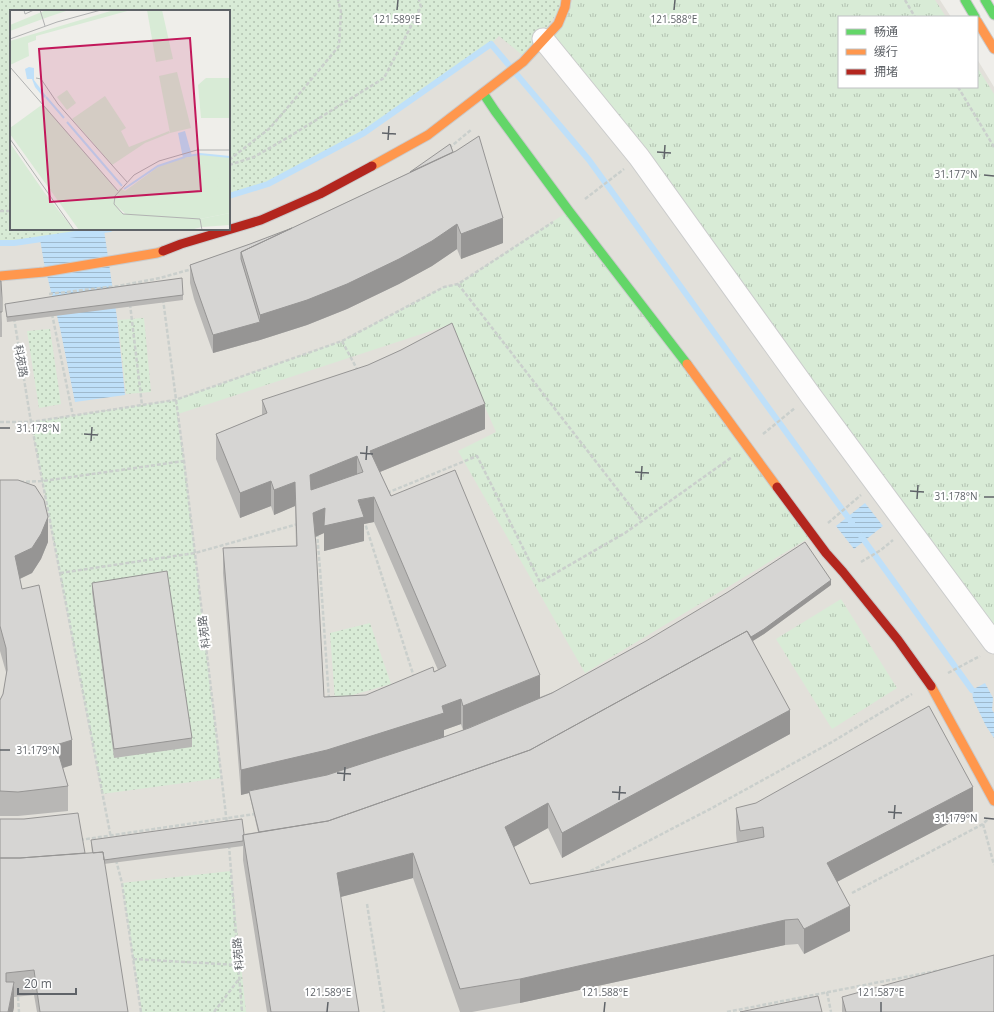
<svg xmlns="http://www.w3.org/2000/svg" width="994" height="1012" font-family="'Open Sans','Noto Sans SC',sans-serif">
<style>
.education{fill:#e2e0da;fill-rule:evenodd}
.grass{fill:url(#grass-dots)}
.park{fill:url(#park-tufts)}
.water{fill:url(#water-rules)}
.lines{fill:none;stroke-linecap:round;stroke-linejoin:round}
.stream{stroke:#bfe0f9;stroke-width:6}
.street-casing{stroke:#cbcccc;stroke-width:23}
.fast-casing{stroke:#cacacb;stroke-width:11}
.slow-casing{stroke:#cacacb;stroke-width:11}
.jam-casing{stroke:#cacacb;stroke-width:11}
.path{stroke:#cacfcc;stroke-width:2.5;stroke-dasharray:4 2;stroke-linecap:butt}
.street{stroke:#fdfcfc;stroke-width:21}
.fast{stroke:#63d668;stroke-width:9}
.slow{stroke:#ff974d;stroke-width:9}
.jam{stroke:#b3261e;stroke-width:9}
.wall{fill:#b8b7b5;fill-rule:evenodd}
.shaded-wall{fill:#969594}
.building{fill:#d6d5d3;stroke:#969594;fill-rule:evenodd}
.ticks{fill:none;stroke:#5f6368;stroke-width:1.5}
.labels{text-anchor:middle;stroke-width:4;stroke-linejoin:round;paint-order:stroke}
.street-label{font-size:11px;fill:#5f6368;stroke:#fff}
.inset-river{fill:none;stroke:#bfe0f9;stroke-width:2}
.inset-road{fill:none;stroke:#b1b2b2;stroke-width:1}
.view{fill:#c2185b;fill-opacity:0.15;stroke:#c2185b;stroke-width:2}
.inset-edge{fill:none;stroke:#5f6368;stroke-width:2}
.ticks-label{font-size:10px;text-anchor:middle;fill:#5f6368;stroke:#fff;stroke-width:4;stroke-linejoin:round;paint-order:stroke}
</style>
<defs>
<pattern id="grass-dots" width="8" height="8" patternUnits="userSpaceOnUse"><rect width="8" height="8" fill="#d8ebd6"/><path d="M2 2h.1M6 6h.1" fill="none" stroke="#b2c2b1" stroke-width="1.8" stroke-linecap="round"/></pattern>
<pattern id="park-tufts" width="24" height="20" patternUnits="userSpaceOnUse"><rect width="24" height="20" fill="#d8ebd6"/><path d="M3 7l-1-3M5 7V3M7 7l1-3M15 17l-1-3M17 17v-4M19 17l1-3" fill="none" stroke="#b2c2b1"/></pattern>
<pattern id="water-rules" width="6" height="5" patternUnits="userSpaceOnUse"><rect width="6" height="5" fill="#bfe0f9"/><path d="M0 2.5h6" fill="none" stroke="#9eb9cd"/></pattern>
</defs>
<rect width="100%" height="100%" fill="#efeeea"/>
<path class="education" d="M0,0H940L951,17H839V87H977V59L994,87V1012H0ZM11,11H229V229H11Z"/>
<path class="grass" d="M0,0H566L526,58L499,36L491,44L364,133L272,181L229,196V11H11V229H110L14,243H0Z
M144,318L151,392L126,394L118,320Z
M50,329L61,404L39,408L27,331Z
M175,400L184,461L221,778L102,794L31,422Z
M370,623L391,684L335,700L330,633Z
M231,871L246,1012H142L122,883Z"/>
<path class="park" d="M573,0H935L946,17H839V87H977V67L994,94V643L543,39Z
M569,211L814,535L585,673L458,451L496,432L449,325L178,414L175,400L342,341L444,287L458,284Z
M841,599L897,688L832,729L776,639Z"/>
<path class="water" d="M104,230L117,318L125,395L75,402L60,328L44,263L40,239Z
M865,503L883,526L854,549L836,526Z
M985,683L993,698L992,710L994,713V738L986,726L973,699L972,690Z"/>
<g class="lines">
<path class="stream" d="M229,196L268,184L364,133L491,44L589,160L852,523
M0,243H14L110,229
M861,536L972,690"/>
<g class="street-casing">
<path id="street" d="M543,39L639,157L811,396L994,643"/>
</g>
<g class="fast-casing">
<path id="fast" d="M965,0L975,17
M985,0L994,15
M483,93L495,111L569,211L687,364"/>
</g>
<g class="slow-casing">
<path id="slow" d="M977,21L994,49
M372,166L428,135L523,62L558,24L565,7L566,0
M0,276L44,272L157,253L163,251
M687,364L777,487
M931,686L994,801"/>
</g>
<g class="jam-casing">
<path id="jam" d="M163,251L181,244L261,220L320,194L372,166
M777,487L826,553L843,572L898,640L931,686"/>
</g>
<path class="path" d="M905,0L915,17
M958,87L994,147
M449,148L471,130
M229,160L270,128L305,87L339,46L341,12L338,0
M229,165L254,157L287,138L384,78L421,7L419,0
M585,199L624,169
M0,211H11
M458,284L642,521
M49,294L118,286L160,278L192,269
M163,299L184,461L227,824
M130,304L142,405
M52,314L73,416
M14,318L31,422L111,838
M342,341L358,371
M0,422H31L175,400L342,341L444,287L458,284L553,222
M763,434L795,408
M20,482L43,481L184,461
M387,493L477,456L540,582L625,533L732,457
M364,520L414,677
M828,523L861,495
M317,533L320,569L329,699
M861,562L881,550L893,540
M60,573L195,553L298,524
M948,673L980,656
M983,824L994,865
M80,840L255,814
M229,845L242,1012
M116,860L122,883L141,1012
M585,874L712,808L832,742L912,694
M852,893L983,824L988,819
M367,904L384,1012
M133,959L238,965
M827,992L831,1012
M18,997L19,1012
M214,1012L239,979
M727,1012L946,969"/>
<use href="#street" class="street"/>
<use href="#fast" class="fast"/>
<use href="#slow" class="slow"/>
<use href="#jam" class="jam"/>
</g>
<path class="wall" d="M453,152L503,243L461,259L457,249L432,266L399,284L347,309L307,325L260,340L213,353L194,299L190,283V265L250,244L292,228Z
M0,281L2,323V337H0Z
M183,295V300L7,322L5,304Z
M262,400L485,429L380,472L391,496L540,697L831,585L764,634L753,641L790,734L562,858L548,828L514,847L530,884L737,843L736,833V808L973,811L837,882L850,931L804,954L798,944L785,945L520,1003L472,1012H460L413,878L340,897L359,1012H267L243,860V846L104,864L128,1012H37L34,995L14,997V1007L13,1012H0V819L85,853H92L91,840L244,834L258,832L249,793L241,795L223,573V548L296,546L295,506L274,515L271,506L240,518L216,459V434L262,415ZM374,522L438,670L366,695L324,697L315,537L324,533V551L364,541V524ZM461,724L463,730L444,737V730Z
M0,480L48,542L41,559L32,573L20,579L22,589L72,765L63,768L68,786V811L18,816H0V700L3,694L6,677V672L0,651Z
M92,583L192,738V747L114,758L92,592Z
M842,997L994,1012H842Z"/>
<path class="shaded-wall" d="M503,218V243L461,259V234Z
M457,224V249L432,266L399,284L347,309L307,325L260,340L213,353V335L260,322V315Z
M485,404V429L370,476V451Z
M357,456V481L310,500V475Z
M271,481V506L240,518V493Z
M295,482V506L274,515V490Z
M374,497V522L364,524V541L324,551V533L313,538V513L325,508Z
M48,517V542L41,559L32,573L15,581V556Z
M831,580V585L764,634L707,669L261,847Z
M540,675V699L463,730V706Z
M461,699V724L444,730V738L327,775L249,791V793L241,795V770L442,706Z
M790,710V734L562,858V833Z
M72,740V765L56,770V745Z
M973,787V811L827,887V863Z
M548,803V828L505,852V827Z
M413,853V878L337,898V873Z
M850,906V931L804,954V929Z
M785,920V945L520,1003V979Z
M14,982V1007L13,1012H8Z"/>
<path class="building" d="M479,136L503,218L461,234L457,224L432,241L399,259L347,284L307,300L260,315L241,252L456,151Z
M450,144L453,152L410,172Z
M292,228L241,252V259L260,322L213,335L194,281L190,265L250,244Z
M182,278L183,295L7,317L5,304L87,291Z
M0,281H1L2,298V312H0Z
M452,323L485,404L370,451L391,496L455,470L540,675L463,706L461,699L442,706L444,713L327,750L241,770L223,548L297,546L295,482L274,490L271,481L240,493L216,434L267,413L262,400L368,365L401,350ZM357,456L363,472L311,490L310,475ZM374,497L446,666L434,672L433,667L366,695L324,697L316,545L313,513L325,508L324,526L364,517L358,500Z
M0,480H18L35,486L44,500L48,517L41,534L32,548L15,556L22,589L39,585L72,740L56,745L68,786L18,792L0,791V700L3,694L7,670L6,648L0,626Z
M805,542L831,580L764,629L751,637L747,631L530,750L328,821L259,832L249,791L327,775L441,738L469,728L552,693L646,641L728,592Z
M167,571L192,738L114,749L92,583Z
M747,631L790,710L562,833L548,803L505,827L530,884L764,837L763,827L740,831L736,808L756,803L929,706L973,787L827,863L850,906L804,929L798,919L785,920L520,979L460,989L413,853L337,873L359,1012H271L243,835L328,821L530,750Z
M78,813L85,853L20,858H0V819H24Z
M242,819L244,834L243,835V841L104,860L103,852L93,853L91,840Z
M103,852L128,1012H40L34,970L6,973V982H14L8,1012H0V858H20Z
M994,955V1012H846L842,997Z
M818,996L822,1012H740Z"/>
<path class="ticks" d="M397,10L398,0M674,10L675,0M382,133L396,134M388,140L389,126M657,152L671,153M664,159L665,145M984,175L994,176M0,428H10M84,434L98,435M91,441L92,427M360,453L373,454M366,460L367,446M635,472L649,473M641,480L642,466M910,491L924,492M984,497H994M917,499L918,485M0,750H10M337,773L351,774M344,781L345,767M612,792L626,793M619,800L620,786M888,812L902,813M984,818L994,819M894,819L895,805M327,1012L328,1002M604,1012L605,1002M881,1012V1002"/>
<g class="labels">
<g class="street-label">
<text transform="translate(21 361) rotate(80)" y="4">科苑路</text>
<text transform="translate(204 632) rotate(-97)" y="4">科苑路</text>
<text transform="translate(238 954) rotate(-95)" y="4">科苑路</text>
</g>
</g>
<g transform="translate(10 10)">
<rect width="220" height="220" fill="#efeeea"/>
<path d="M137,0H152L163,49L146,52ZM167,62L181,118L160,123L149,66ZM190,144L220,147V203L190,209L117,205L104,194L105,185L110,178L115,181L148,157L166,149Z" fill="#d8ebd6"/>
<path d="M59,0L38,7L0,21V15L34,1ZM205,148L220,151V177L203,190L200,183H207L209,167L199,155L194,154L193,149ZM164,190L172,198L161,200V197L148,193ZM220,203V215L192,217L190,209Z" fill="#d8ebd6"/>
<path d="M104,0H121L26,26V30L18,33L19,46L0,55V31ZM196,68H220V108H191L188,75ZM57,80L66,93L57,100L47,87ZM95,86L116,118L111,121L119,137L159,121L160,123L135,133L102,155L62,109ZM33,94L108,181L104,194L113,204L190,209L192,217L180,220H69L0,124V118ZM0,133L34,182L64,220H0Z" fill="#d8ebd6"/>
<path d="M19,57L24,58V70L36,86L34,88L25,77L22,69H17L15,59ZM175,121L182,146L173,148L168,123Z" fill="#bfe0f9"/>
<path class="inset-river" d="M36,87L54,108M57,112L112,176M178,146L190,144L220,147M114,179L148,156L175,147"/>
<path class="inset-road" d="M14,0L15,4L24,0M30,0L35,16M0,29L47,12L91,0M0,57L108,181M26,68L31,69L48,94L117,172M0,129L64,220M192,220L190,209L113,204L104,194L105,186L124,165L149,151L187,140H220"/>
<path class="view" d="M180,28L191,181L40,192L29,39Z"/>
<rect width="220" height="220" class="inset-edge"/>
</g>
<g class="ticks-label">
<text x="397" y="23">121.589°E</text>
<text x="674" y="23">121.588°E</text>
<text x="956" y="178">31.177°N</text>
<text x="38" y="432">31.178°N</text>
<text x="956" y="500">31.178°N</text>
<text x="38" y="754">31.179°N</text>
<text x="956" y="822">31.179°N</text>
<text x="328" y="996">121.589°E</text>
<text x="605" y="996">121.588°E</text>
<text x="881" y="996">121.587°E</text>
</g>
<rect x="838" y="16" width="140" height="72" fill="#ffffff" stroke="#bfc1c3"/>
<rect x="846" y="29" width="20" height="6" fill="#63d668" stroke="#bfc1c3"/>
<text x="874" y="36" font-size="12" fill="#5f6368">畅通</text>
<rect x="846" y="49" width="20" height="6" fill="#ff974d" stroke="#bfc1c3"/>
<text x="874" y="56" font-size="12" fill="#5f6368">缓行</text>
<rect x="846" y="69" width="20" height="6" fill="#b3261e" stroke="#bfc1c3"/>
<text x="874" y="76" font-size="12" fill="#5f6368">拥堵</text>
<path d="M18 988v6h58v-6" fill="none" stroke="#5f6368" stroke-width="2"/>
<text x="24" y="988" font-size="12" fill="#5f6368" stroke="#ffffff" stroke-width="3" paint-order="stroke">20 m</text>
</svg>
